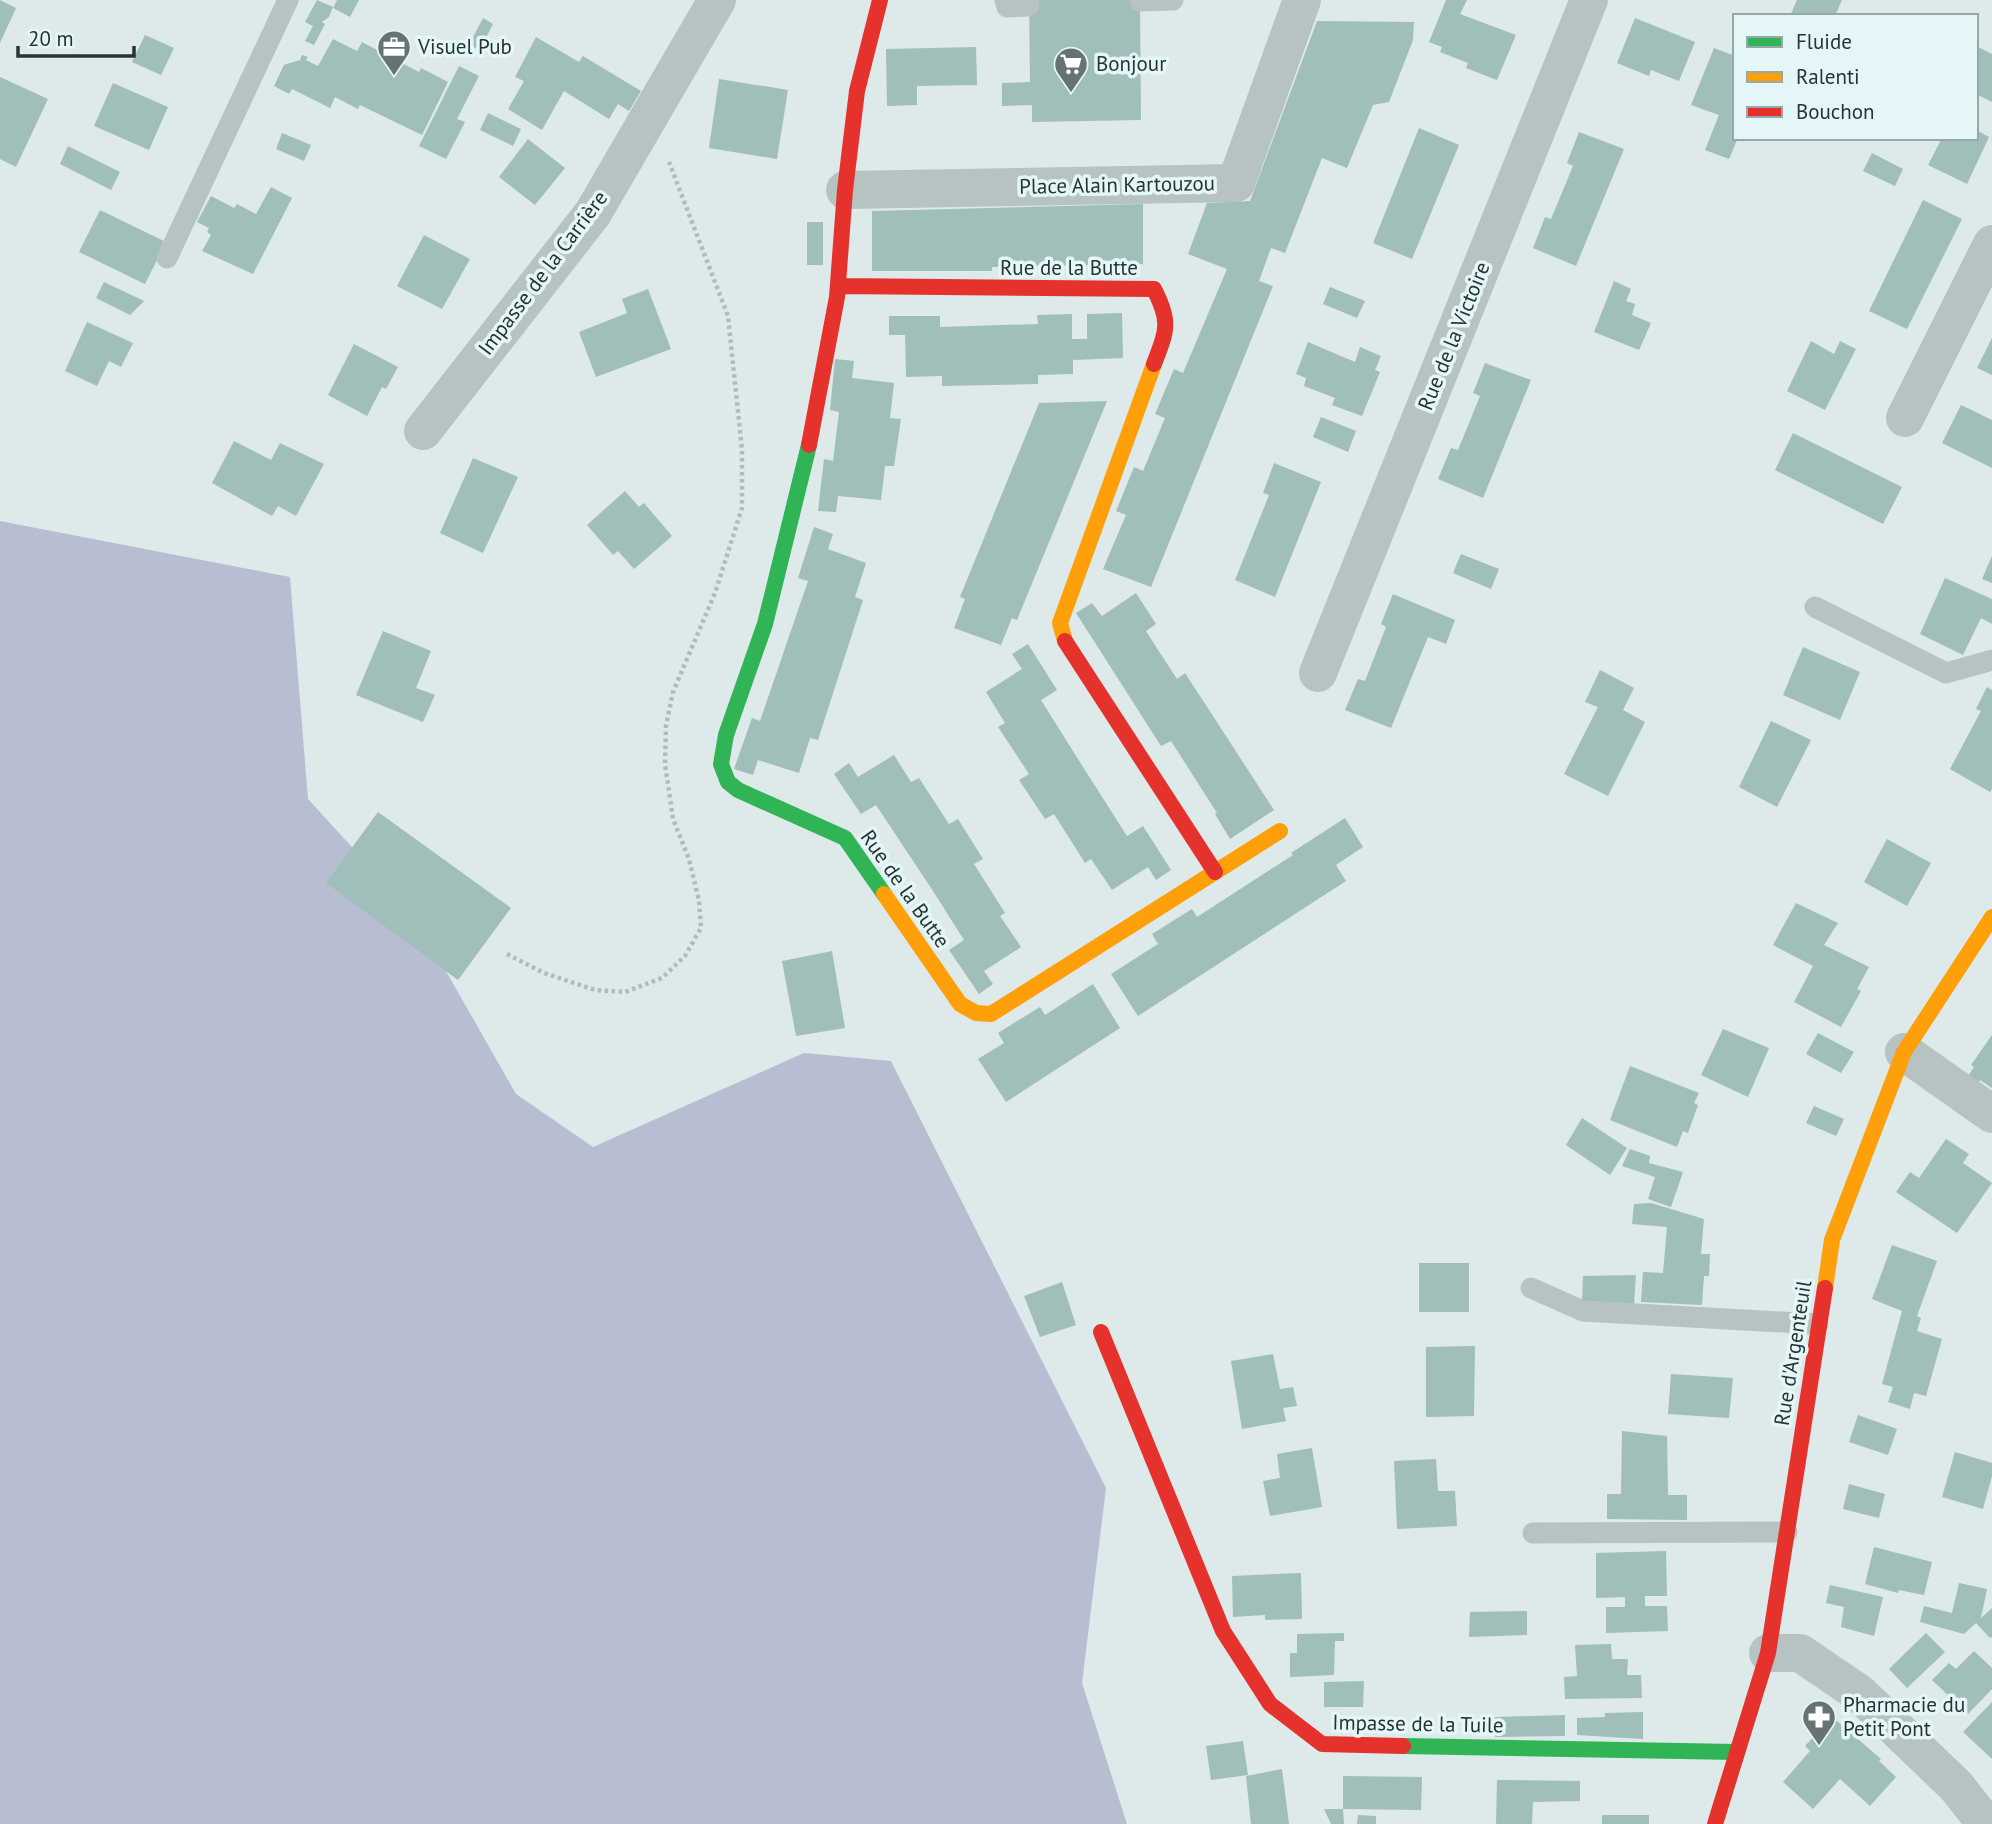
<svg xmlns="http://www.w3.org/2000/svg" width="1992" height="1824" font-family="'PT Sans',sans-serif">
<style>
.green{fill:#b8bed2}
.building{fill:#a0beba}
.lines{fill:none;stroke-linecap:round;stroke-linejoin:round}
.path{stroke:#b0bcbc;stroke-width:4.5;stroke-dasharray:3.5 3.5;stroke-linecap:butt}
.lane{stroke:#b7c3c3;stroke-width:21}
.street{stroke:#b7c3c3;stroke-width:38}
.fast{stroke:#30b455;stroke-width:16}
.slow{stroke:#ff9f0a;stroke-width:16}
.jam{stroke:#e5322d;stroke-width:16}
.labels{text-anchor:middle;stroke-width:7;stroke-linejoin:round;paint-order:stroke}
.poi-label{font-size:21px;fill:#263432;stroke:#e4f6f8;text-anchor:start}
.street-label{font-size:21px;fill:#263432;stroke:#e4f6f8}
</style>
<rect width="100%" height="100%" fill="#dee9ea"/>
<path class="green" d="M0,521L290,577L308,799L414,915L516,1094L593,1147L804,1053L891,1061L1106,1488L1082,1683L1127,1824H0Z"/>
<path class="building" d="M0,0L16,8L0,43Z
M317,0L333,7L329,17L322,22L325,24L314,45L305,41L313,26L305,22Z
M337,0H359L350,17L333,8Z
M1029,0H1140L1141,120L1032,122V105L1002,106V83L1030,82Z
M1446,0H1467L1460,14L1516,35L1497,80L1466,68L1468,63L1440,52L1442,47L1429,42Z
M1797,0H1842L1835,16H1790Z
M483,18L493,24L480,50L469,45Z
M1635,18L1695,42L1679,81L1651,70L1649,76L1617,63Z
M1317,21L1414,22L1413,40L1389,102L1373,105L1347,168L1322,158L1285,253L1271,248L1259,281L1273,286L1151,587L1103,569L1126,515L1116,511L1134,467L1143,471L1165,418L1155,414L1174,369L1183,373L1227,269L1188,254L1207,203L1250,201Z
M145,35L174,48L161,75L132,62Z
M536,37L579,62L583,56L641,91L629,111L618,104L609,119L564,91L542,130L508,109L524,81L515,77Z
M333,39L357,51L362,42L419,72L421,68L448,82L422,135L360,105L358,109L335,97L330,108L292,89L289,94L274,86L284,65L300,60L302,55L308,57L306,60L318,66Z
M1976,46L1992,54V102L1976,94Z
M976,47L977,85L917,86V105L887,106L886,49Z
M1714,48L1735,56V138H1738L1729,159L1705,150L1719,115L1691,105Z
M459,66L479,76L457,119L465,122L446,159L419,146Z
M0,77L48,99L16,167L0,159Z
M719,79L788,90L777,159L709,148Z
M113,83L168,107L149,150L94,126Z
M488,113L521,129L513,146L480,130Z
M1419,128L1459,145L1412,259L1373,243Z
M1976,130L1989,137L1967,184L1928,165L1942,138H1976Z
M1579,132L1624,149L1576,266L1533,248L1545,217L1551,219L1573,166L1567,163Z
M282,133L311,145L304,161L276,149Z
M528,139L565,168L535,205L499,177Z
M68,146L120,172L111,190L60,164Z
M1872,153L1903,169L1895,186L1863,171Z
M271,187L292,198L253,274L202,251L211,235L207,232L209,228L197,222L211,196L234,208L237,204L256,214Z
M1923,200L1962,219L1907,329L1869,311Z
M1143,204V264L992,267V271H872V211Z
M100,210L166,242L145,284L79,252Z
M807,222H823V265H807Z
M424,235L470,259L442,309L397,286Z
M1614,281L1631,289L1626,301L1635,304L1632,315L1651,323L1639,350L1594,332Z
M104,282L144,301L130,315L96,298Z
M1330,287L1365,301L1357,318L1323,304Z
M648,289L671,349L596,377L579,332L627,313L622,299Z
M1122,313L1123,358L1073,360V374L1038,375V384L942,386V376L906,377L905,335H889V316H940V327L1038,324L1037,315L1072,314V339H1087V314Z
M87,322L133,343L121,367L109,361L97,386L65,371Z
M1992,338V375L1977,368Z
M1811,341L1834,354L1840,341L1856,349L1825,410L1787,391Z
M1308,342L1355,362L1360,347L1381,356L1375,370L1380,372L1362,416L1332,405L1335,398L1304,386L1306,378L1296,374Z
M354,344L398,367L386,389L382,387L367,416L328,395Z
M835,359L854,361L852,378L894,383L890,418L901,419L894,466H885L881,500L838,496L836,512L818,511L824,459L833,461L839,412L830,410Z
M1485,363L1531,380L1483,498L1438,479L1451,448L1458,450L1480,396L1473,393Z
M1107,401L1017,620L1012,618L1001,645L954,628L965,599L960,597L1039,403Z
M1961,405L1992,420V468L1942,443Z
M1321,417L1356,431L1348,452L1313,437Z
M1793,433L1902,487L1883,524L1775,470Z
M234,441L271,460L280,443L324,464L296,516L278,506L272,516L212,483Z
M473,458L518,477L483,553L440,533Z
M1274,463L1321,482L1275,597L1235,580L1269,495L1263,493Z
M625,491L639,507L644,503L672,536L634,569L618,551L613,555L587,525Z
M814,527L833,534L828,549L866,563L855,597L863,600L818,740L810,738L799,773L758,760L753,775L734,769L752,718L760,721L808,581L798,578Z
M1461,554L1499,569L1491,589L1453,573Z
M1992,556V583L1982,579Z
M1945,578L1992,599V624L1981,618L1963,655L1920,634Z
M1136,593L1156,624L1146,631L1160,653L1177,679L1185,673L1274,810L1230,839L1215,814L1217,813L1171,741L1161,746L1076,613L1092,603L1102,616Z
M1393,594L1455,620L1446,644L1428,637L1391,728L1345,710L1358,679L1365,681L1386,627L1381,624Z
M383,631L431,651L416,688L435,695L423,722L356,695Z
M1028,644L1057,690L1041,700L1083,767L1127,836L1143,826L1171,870L1156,880L1148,867L1112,890L1091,859L1085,863L1054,814L1045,819L1019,780L1029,774L998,727L1005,723L986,692L1022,669L1012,654Z
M1803,647L1860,672L1840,720L1783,695Z
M1600,670L1634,688L1623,710L1645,722L1608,796L1564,774L1598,707L1585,702Z
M1987,687L1992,690V789L1990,792L1950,769L1981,711L1976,709Z
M1771,721L1811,740L1777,807L1739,787Z
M894,755L911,782L919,778L949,824L958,819L983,859L974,864L1005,913L1000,916L1021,947L984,971L993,984L979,994L949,950L964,940L933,891L876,805L861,814L834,774L849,763L858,777Z
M378,812L511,908L458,980L326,883Z
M1345,818L1363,847L1336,865L1346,881L1138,1016L1111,974L1158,944L1152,934L1192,909L1197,917L1293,855L1291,853Z
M1887,839L1931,863L1907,906L1864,882Z
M1796,903L1838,923L1824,945L1869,967L1857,989L1861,991L1841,1027L1794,1002L1813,966L1773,945Z
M832,951L845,1028L796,1036L782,961Z
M1093,984L1120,1028L1006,1102L978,1059L1004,1043L998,1033L1040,1007L1045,1015Z
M1723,1029L1769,1048L1748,1097L1701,1075Z
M1818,1033L1854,1052L1841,1073L1806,1054Z
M1992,1035V1088L1980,1080L1975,1088L1965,1081L1974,1067L1971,1065Z
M1630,1066L1699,1093L1694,1103L1698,1105L1688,1133L1683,1131L1677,1147L1610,1120Z
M1814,1106L1844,1119L1836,1136L1806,1123Z
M1582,1118L1627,1148L1610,1175L1566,1145Z
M1946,1139L1969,1154L1963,1163L1992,1183L1957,1233L1896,1192L1910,1172L1919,1178Z
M1630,1149L1650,1156L1649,1163L1683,1172L1671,1207L1648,1199L1655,1177L1622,1166Z
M1634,1204L1651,1203L1704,1219L1701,1254H1710L1709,1276H1704L1702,1305L1641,1302L1643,1272L1663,1273L1667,1227L1632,1224Z
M1892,1245L1937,1261L1917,1316L1921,1318L1917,1331L1942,1339L1926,1396L1914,1393L1910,1409L1888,1402L1893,1387L1882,1384L1902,1311L1872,1299Z
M1419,1263H1469V1312H1419Z
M1636,1275L1634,1304L1582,1301L1583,1276Z
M1062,1282L1076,1325L1040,1337L1024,1296Z
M1475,1346L1474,1416L1426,1417V1347Z
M1273,1354L1280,1389L1293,1387L1297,1406L1283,1408L1286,1421L1242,1429L1231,1361Z
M1671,1374L1733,1378L1729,1418L1668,1414Z
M1858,1415L1897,1429L1888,1455L1849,1442Z
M1622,1431L1667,1436L1668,1495H1687V1520L1607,1519V1494H1621Z
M1312,1448L1322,1507L1270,1516L1263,1481L1280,1478L1277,1454Z
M1955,1452L1992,1463V1476L1983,1509L1942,1497Z
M1436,1459L1438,1491H1455L1457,1526L1397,1529L1394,1461Z
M1849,1484L1885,1494L1879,1518L1843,1509Z
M1874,1547L1932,1562L1924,1595L1899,1590L1898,1593L1865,1584Z
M1666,1551L1667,1596H1645V1606H1667L1668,1631L1606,1633V1607H1625V1597L1596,1598V1553Z
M1301,1573L1302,1619L1265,1620V1615L1233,1617L1232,1576Z
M1959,1583L1987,1589L1981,1618L1992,1608V1637L1990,1638L1976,1623L1964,1634L1920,1622L1924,1606L1952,1613Z
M1830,1585L1883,1597L1874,1636L1841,1627L1844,1607L1826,1603Z
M1527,1611V1635L1469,1637L1470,1612Z
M1344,1633V1641H1335L1334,1675L1290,1677V1653H1297V1634Z
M1926,1633L1945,1652L1907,1688L1889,1669Z
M1611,1644L1612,1659H1628L1627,1675H1641L1642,1698L1565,1699L1564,1677L1577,1676L1575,1645Z
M1974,1651L1992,1668V1689L1968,1714L1932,1680L1949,1663L1956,1669Z
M1364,1681L1363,1707H1324V1682Z
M1992,1702V1759L1963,1732Z
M1643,1712V1739L1577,1735V1718L1605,1717V1713Z
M1565,1715V1736L1495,1737V1717Z
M1828,1721H1837L1881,1759L1879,1761L1896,1777L1870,1806L1840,1779L1813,1809L1783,1782L1810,1751L1805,1746Z
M1243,1741L1248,1775L1211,1780L1206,1746Z
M1282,1769L1289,1824H1251L1246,1776Z
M1343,1776L1422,1777L1421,1810L1343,1809L1344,1824H1331L1324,1809H1343Z
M1497,1780L1580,1781V1801L1533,1802L1532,1824H1496Z
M1358,1815L1376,1816V1824H1357Z
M1602,1815H1649V1824H1602Z"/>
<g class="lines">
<path class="path" d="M507,954L544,973L595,990L625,992L662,978L685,956L701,928L699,901L689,859L673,819L665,764L666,726L673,692L715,593L742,508V450L728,316L669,162"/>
<path class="lane" d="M1005,0L1007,7L1029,6
M1140,1L1173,0
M167,258L288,0
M1815,607L1946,673L1992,660
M1531,1288L1583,1311L1818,1324
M1533,1533L1787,1532"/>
<path class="street" d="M845,190L1236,183L1302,0
M1905,418L1992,244
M423,431L593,213L717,0
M1318,673L1589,0
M1904,1052L1992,1114
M1768,1653H1800L1859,1693L1956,1786L1986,1824"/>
<path class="fast" d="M809,445L765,624L726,735L721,764L728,782L738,790L845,838L884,894
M1403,1746L1737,1752"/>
<path class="slow" d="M1065,641L1060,623L1154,364
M884,894L960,1004L976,1013L991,1014L1280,831
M1825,1288L1832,1240L1904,1052L1992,917"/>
<path class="jam" d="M839,286L1154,289C1171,322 1167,330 1154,364
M809,445L837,297L845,190L857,91L880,0
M1065,641L1215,872
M1101,1332L1223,1631L1270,1704L1322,1744L1403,1746
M1715,1824L1768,1653L1825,1288"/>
</g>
<defs>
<g id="office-pin" transform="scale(1.75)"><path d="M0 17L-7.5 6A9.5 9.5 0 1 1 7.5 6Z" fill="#667372" stroke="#e4f6f8"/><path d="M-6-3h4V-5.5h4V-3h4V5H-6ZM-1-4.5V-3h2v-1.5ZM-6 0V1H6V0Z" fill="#fff"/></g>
<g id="supermarket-pin" transform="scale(1.75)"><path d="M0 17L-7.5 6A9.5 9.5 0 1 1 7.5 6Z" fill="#667372" stroke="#e4f6f8"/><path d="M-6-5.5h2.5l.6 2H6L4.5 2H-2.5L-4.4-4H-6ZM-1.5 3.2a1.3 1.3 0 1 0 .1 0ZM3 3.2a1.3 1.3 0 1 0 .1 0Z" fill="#fff"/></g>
<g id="pharmacy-pin" transform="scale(1.75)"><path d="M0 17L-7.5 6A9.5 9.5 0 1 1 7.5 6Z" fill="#667372" stroke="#e4f6f8"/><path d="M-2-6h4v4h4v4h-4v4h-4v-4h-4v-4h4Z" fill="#fff"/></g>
</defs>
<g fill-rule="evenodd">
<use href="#office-pin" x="394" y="47"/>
<use href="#supermarket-pin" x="1071" y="64"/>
<use href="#pharmacy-pin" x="1819" y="1717"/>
</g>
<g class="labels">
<g class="poi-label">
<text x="418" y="54">Visuel Pub</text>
<text x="1096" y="71">Bonjour</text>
<text x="1843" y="1712">Pharmacie du<tspan x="1843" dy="24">Petit Pont</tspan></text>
</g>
<g class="street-label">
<text transform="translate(1117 185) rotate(-1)" y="7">Place Alain Kartouzou</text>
<text x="1069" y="275">Rue de la Butte</text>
<text transform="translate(543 273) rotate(-53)" y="7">Impasse de la Carrière</text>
<text transform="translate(1454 336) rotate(-68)" y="7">Rue de la Victoire</text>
<text transform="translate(905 889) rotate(55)" y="7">Rue de la Butte</text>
<text transform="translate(1793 1353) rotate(-81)" y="7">Rue d'Argenteuil</text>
<text transform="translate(1418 1724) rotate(1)" y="7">Impasse de la Tuile</text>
</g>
</g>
<rect x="1733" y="14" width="245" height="126" fill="#e4f6f8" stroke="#98a8a9" stroke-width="2"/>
<rect x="1747" y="37" width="35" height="10" fill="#30b455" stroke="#98a8a9" stroke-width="2"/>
<text x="1796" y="49" font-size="21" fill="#263432">Fluide</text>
<rect x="1747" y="72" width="35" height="10" fill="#ff9f0a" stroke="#98a8a9" stroke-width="2"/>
<text x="1796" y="84" font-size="21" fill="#263432">Ralenti</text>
<rect x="1747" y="107" width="35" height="10" fill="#e5322d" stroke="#98a8a9" stroke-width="2"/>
<text x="1796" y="119" font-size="21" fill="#263432">Bouchon</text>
<path d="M18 46v10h116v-10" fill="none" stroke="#263432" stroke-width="3.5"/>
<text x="28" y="46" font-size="21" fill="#263432" stroke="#e4f6f8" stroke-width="5" paint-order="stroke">20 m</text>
</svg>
